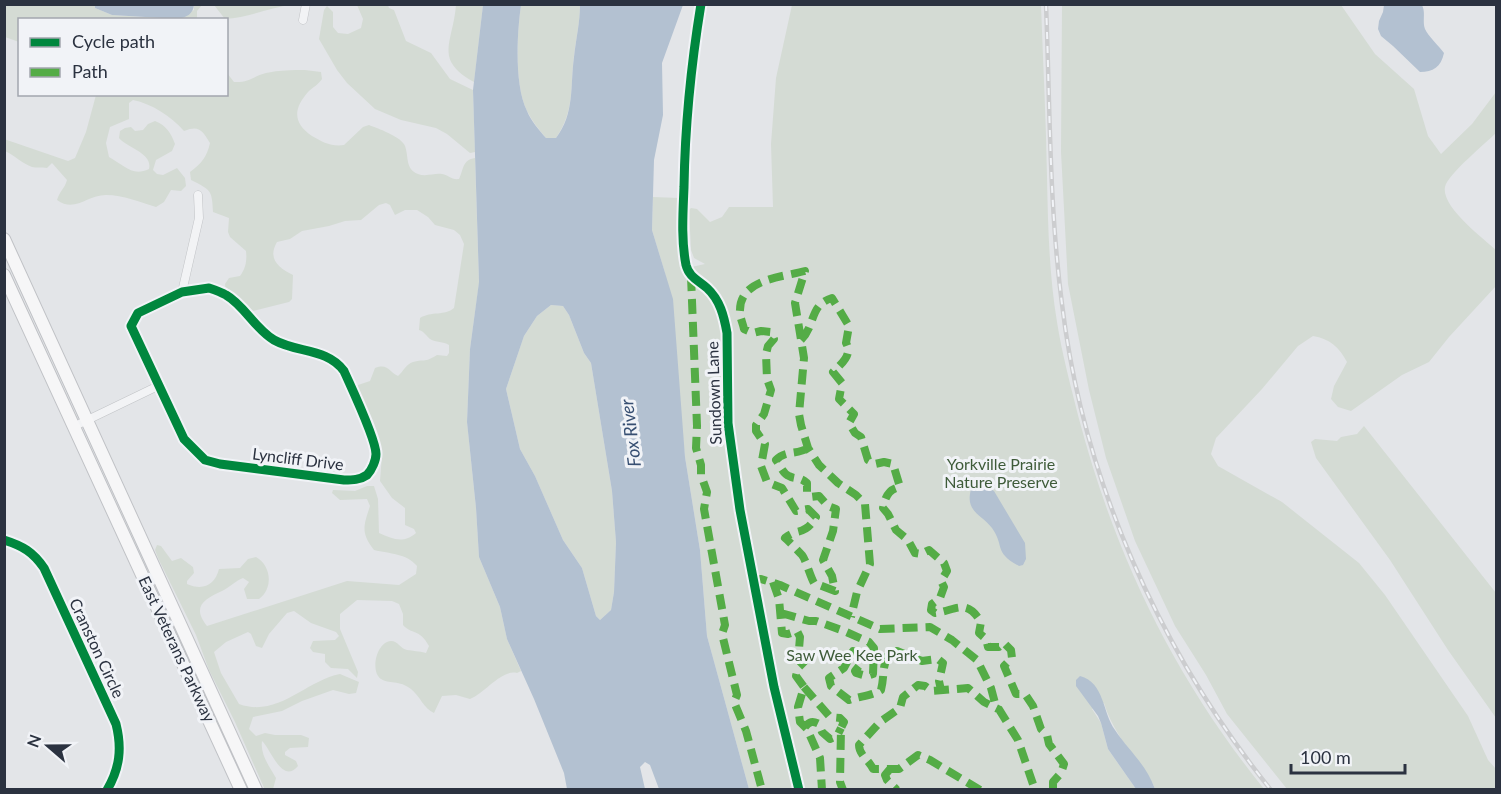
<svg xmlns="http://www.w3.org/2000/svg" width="1501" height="794" font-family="Lato,sans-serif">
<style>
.green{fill:#d4dbd4}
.water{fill:#b3c1d1;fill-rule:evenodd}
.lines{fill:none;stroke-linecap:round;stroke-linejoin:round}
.minor-casing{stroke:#c1c3c6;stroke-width:9}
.primary-casing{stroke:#c0c2c6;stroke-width:14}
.minor{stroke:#f2f3f5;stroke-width:8}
.primary{stroke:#f6f6f7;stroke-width:12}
.rail-casing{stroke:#cccdcf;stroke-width:4.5}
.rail{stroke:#f1f3f7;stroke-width:2;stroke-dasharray:7;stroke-linecap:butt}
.quiet{stroke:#54ac46;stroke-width:8;stroke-dasharray:15 8;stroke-linecap:butt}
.cycleway-casing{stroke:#f1f3f7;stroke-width:13}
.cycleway{stroke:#00873e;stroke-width:9}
.labels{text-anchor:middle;stroke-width:6;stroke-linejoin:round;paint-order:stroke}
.street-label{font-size:16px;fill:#2b3240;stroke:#f1f3f7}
.park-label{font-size:16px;fill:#3e5b39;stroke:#f1f3f7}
.water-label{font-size:18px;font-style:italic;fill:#374f72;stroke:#f1f3f7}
</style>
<rect width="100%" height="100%" fill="#e3e5e8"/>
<path class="green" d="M5,5H95V8L112,15L178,19L194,10V5H202L197,11V19L20,20L19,42L5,37Z
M214,5H292C270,7 248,18 225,19Z
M357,5H388L389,8L394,10L406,41L431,53L450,79L473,90L475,152L470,153L447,134L436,128L401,120L375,109L347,83L337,70L319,39L324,10L327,6L333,12V27L338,33L348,34L361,28L363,19Z
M456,5H483L474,82C433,59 453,43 456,5Z
M521,5H580C580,22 576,39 574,56C570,88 575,110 556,138H546C539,130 532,121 527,111C514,85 517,33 521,5Z
M792,5H1041C1043,62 1046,119 1047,177C1048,225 1049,274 1057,322C1062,354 1071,387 1079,419C1116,558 1174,677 1264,789H1155L1152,782C1135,757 1113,733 1104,703L1092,709L1101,723L1108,749L1136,789H749L707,636L700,550L685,457L665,273L652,230L653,197L679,198L680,258L682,269L705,264L694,258L691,250L689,210L691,208L697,209L710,222L722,217L729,207H773L771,144L776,78Z
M1062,5H1341L1375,54L1414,89L1428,136L1441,154L1472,124L1496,92V133C1486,143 1448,174 1445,187C1441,207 1483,238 1496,250V286L1449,337L1429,362L1402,375L1351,411L1338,407L1331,399L1334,386L1347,362C1339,347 1330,339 1313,336L1298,346L1262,389L1216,438L1211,454L1218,466L1282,502L1359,563L1385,595L1468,716L1488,760L1496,769V789H1287L1227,714L1206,675L1175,626L1135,541L1106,458L1089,390L1068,284L1061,152Z
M305,70L321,72L322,79C318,85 313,87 308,92C293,109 293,123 312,136C322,142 332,147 344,145L363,127L369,125C377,128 402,137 405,146C409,157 405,169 418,174C426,177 434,173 442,174C449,175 451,180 459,179C464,169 462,160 475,158L479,283L470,349L467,422L476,508L479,557L500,607L507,639L521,671L517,673C502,669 486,692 470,699L456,695L442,696L434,713C424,709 420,696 411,689C400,680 388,684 381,679C370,672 376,642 391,641C398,641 401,649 407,650C413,651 419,651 426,653L429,646C419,628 412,635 403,625V614L399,604L392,601L357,600L340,614V629L358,672L357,678L348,669L331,668L325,662V654L313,652L310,648L313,641L335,640L339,636L336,632L311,623L294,611L287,613L269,634L262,648L256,646L251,634L248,632L226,642L214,652L221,673L239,704C278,718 305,681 340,674L359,682L356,693L349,694L333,690L302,701L282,711L253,717L249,729L256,736L265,733L275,735H301L309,738L308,747L290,748L285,752V755L296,761L298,766C282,785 271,749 262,741C260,755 270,767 276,778L273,789L265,790L235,722L209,670L196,635L158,558L155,550L157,545L161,546L172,561L181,558L193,567L194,573L187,581V584C203,591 215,585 219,569L240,568L248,559L256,557C272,566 273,589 259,599H247L244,589L249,582L243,578C235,581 230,587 222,591C205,599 191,606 207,626L347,581L399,585L416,574L417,566C406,553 390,554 374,550C360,532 364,525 370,506L367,499L340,500L332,493L333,490L355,491L367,486H374L378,499L379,533C393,539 403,544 416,533L414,529L405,525V508L392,498L380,481L382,455L377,437L358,397V385L370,381L375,368C388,363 388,371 398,376C403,372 406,364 413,362C425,358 423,364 437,355L447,356L449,353V345C443,341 436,343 430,339C426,336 425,332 419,330L420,318C431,311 445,316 454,308L464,244L460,235L454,230L435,225L428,217L417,210H405L395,215L390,205L386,203L379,205L361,220L345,221L329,226L302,231L290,239L277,242C267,259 279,268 293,275L292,299L289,302L253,311L226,292L225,284L229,278L240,276C246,268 247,260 246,251L230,237L228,232L229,218L213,212C212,190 211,190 191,180L190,172C201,164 207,157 210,143C202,130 199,125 184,131C171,116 152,104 133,100L129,103V119L110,127L106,143L109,157C124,165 132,177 149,169C153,153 127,148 119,138L120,131L125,128L131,127L135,131L143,130L148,124L155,121C166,125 171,133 175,144L172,151L156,160L153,170L157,174L163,175L177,168L185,178L186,186L181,191L171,190L164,202L156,207C139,202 124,195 106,195C87,195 75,213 57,200C59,192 65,188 67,180L52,163L47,168C42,167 36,168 32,167C23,164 14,155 5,151L4,139L68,161L75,158L86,132L96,95L226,94L227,73L234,82C248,83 254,76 266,73C279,70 292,70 305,70Z
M551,305L563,306L569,315L584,353L591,363L612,491L616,542L614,592L611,610L600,620L596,616L582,568L563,540L535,476L520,449L506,389L524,336L537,316Z
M1364,426L1496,593V718L1448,650L1390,560L1316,458L1311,442L1315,439L1337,441L1341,437L1357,434Z"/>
<path class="water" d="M95,5V4L194,5C193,14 187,17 178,19L112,15L95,8Z
M483,5H521C517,33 514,85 527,111C531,121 539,130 546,138H556C575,113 570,86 574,57C576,39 580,22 580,5H683L662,63L663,115L654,160L652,230L673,299L685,457L700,550L707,636L749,789H659L650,765L645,762L640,767L645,789H567L564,773L534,699L507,639L500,607L479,557L476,508L467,422L470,349L479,282L473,90ZM551,305L563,306L569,315L584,353L591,363L612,491L616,542L614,592L611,610L600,620L596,616L582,568L563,540L535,476L520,449L506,389L524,336L537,316Z
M1384,5H1422C1426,13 1422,21 1425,29C1428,36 1439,46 1444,53C1441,67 1433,72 1420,72L1393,46L1381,36L1378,29L1379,21L1383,12Z
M977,482L994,491L1025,543L1026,559L1023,565L1019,566C993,552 1005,546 992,528C983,516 967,512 970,494C971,488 972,485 977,482Z
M1080,676C1105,683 1102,712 1115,730C1129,751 1146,764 1155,789H1136L1108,749L1101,723L1098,716L1076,686V680Z"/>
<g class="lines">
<g class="minor-casing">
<path id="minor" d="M701,4C691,65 685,125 684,187C683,212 681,240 686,265C689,277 698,280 707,288C720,300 724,316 727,333L728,423L740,510L774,687L799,790
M303,20L306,4
M209,288C215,290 221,292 226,295C244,305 255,329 274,340C297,353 327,348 344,371C351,387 376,439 376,454C376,460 372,470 367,475C360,480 352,480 344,480L220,464L205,460L184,439L131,326L138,313L182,292Z
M182,292L199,218L198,195
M75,426L158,386
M4,540C23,546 33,552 44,568L116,724C122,748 120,768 107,790"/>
</g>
<g class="primary-casing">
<path id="primary" d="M4,239L256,790
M4,275L241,790"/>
</g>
<use href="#minor" class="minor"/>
<use href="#primary" class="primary"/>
<g class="rail-casing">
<path id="rail" d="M1046,4C1050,104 1049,205 1062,304C1083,480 1160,652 1271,790"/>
</g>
<use href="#rail" class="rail"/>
<path class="quiet" d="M691,276L697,426L696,448L701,465V475L707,492L704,509L725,625L722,634L737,695L734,702L746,731L762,790
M801,340C816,325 809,305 832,298L849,326L846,343C853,355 841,364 833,372L842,383L839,399L854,414L849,423L855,433L861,437L868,460L875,464L884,462L893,464L900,487C888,489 885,498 883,508L888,514L896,530L908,540L915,553L921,554L929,550L944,563L947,571L941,581L944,587L940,598L932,604L931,610L935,613C957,610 966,598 981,622L979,633L986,639L988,647H999L1004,643L1011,650L1012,658L1004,666L1016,694H1025L1033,706L1041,729L1047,735L1049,744L1064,764L1061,773L1053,782V790
M808,448C797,455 785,450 776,460C780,465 783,474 789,476C796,480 799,476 807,483V492L811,497L819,496L828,506L836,509L833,531L823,560L832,576L835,591L814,583C810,576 806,560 802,555C797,550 791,543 785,538C799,527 804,537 816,517L808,509L796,511L782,488L767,482L761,466L765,444L756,431V425L764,414L771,390L767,379L766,354L768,346L774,339L771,332L761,331L753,333L744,329C743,323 739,316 740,310C740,279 783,277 805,271L795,303L804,358L799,414L801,425L808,448L819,465L838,483L856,495L865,504L870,564L857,592L851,617
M752,581L761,579L780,585L880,629L930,627L952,640L977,660L991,688L995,703L1018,740L1035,790
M773,582L779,599L782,633L788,634L797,631L800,637L799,649L804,662L798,668L796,676L804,687L798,707L800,722L807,729L820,758L822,790
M781,613L809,621H816L844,631L869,642L874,648L873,674L867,676L856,673L855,671L863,661L860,654L853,651L844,668L829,678L831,686L849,700C860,696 871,696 881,690C885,675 881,664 891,651H897L922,661L938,659L943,663L939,681L941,690
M804,687L830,717L840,718L844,722L841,728L840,782L843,790
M805,727C810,721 813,721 819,724L822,732L830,739L837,736L841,728
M890,769L885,775L887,780L897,790
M980,790L930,760L918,755L899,769H873C869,760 859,755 859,745L880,722L900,708L903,697L918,685L925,686L932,691L968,688L984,702L1000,710"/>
<g class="cycleway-casing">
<path id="cycleway" d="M701,4C691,65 685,125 684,187C683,212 681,240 686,265C689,277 698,280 707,288C720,300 724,316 727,333L728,423L740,510L774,687L799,790
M209,288C215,290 221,292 226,295C244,305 255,329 274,340C297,353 327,348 344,371C351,387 376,439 376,454C376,460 372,470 367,475C360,480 352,480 344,480L220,464L205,460L184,439L131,326L138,313L182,292Z
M4,540C23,546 33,552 44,568L116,724C122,748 120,768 107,790"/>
</g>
<use href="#cycleway" class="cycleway"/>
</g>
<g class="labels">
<g class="street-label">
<text transform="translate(714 393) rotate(-92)" y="6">Sundown Lane</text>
<text transform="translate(298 459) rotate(7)" y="6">Lyncliff Drive</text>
<text transform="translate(97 648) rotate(65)" y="6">Cranston Circle</text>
<text transform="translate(177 649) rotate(65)" y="6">East Veterans Parkway</text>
</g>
<g class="park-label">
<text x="1001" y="470">Yorkville Prairie<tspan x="1001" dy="18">Nature Preserve</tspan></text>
<text x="852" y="661">Saw Wee Kee Park</text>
</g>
<g class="water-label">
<text transform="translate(631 433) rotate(-97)" y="6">Fox River</text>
</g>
</g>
<rect width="1501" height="794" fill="none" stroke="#2b3240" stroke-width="12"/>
<rect x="18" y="18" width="210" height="78" fill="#f1f3f7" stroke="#a2a6ae" stroke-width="1.5"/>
<rect x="30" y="38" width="30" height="9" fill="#00873e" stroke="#a2a6ae" stroke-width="1.5"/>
<text x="72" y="48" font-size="18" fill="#2b3240">Cycle path</text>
<rect x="30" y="68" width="30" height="9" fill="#54ac46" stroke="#a2a6ae" stroke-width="1.5"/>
<text x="72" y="78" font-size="18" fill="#2b3240">Path</text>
<g transform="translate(48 746) rotate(290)" stroke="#f1f3f7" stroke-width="4.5" paint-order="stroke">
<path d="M0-4.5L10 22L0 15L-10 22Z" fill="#2b3240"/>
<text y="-9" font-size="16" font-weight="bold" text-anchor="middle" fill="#2b3240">N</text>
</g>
<path d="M1291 764v9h114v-9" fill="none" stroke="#2b3240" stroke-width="3"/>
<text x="1300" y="764" font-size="18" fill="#2b3240" stroke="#f1f3f7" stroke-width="4.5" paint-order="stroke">100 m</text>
</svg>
